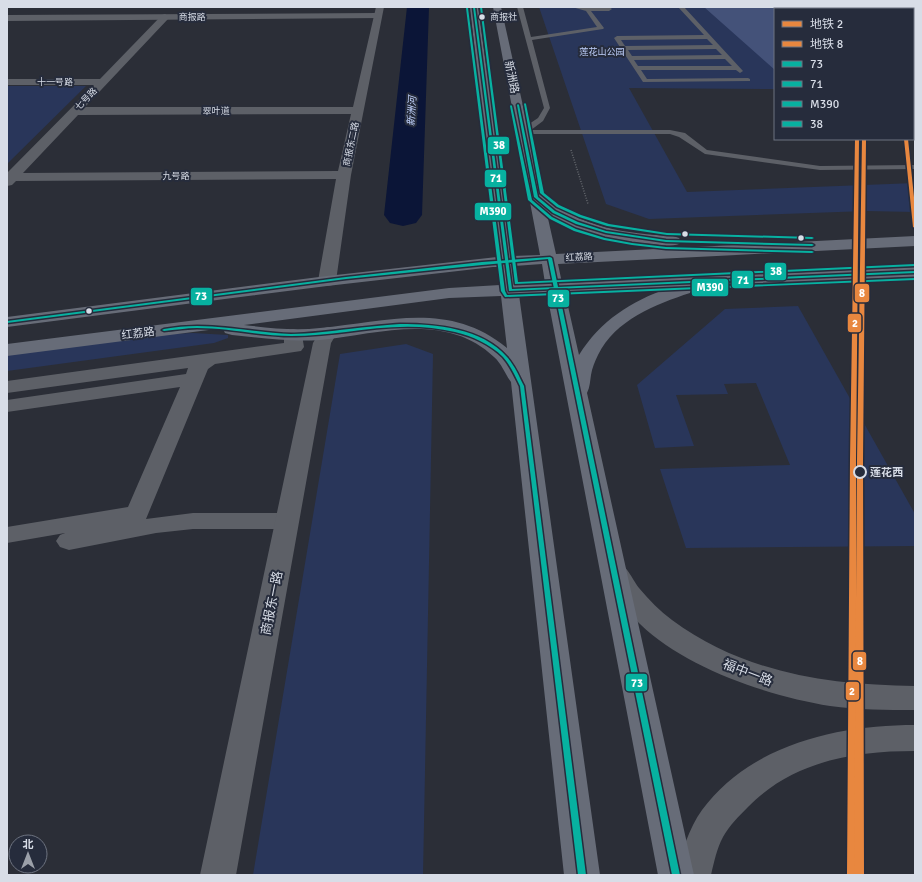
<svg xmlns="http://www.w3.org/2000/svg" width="922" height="882" font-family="Signika,'Noto Sans SC',sans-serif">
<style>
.green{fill:#29365a}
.forest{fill:#445279}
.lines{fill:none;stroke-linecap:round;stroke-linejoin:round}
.river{fill:#0b1537;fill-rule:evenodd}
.path{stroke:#64676d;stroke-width:1.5;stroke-dasharray:1 1.5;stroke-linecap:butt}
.service{fill:#5d6067;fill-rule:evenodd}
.minor{fill:#5d6067;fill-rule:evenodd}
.tertiary{fill:#5d6067;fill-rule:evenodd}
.primary{fill:#676c78;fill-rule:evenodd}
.bus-1-casing{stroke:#262c3c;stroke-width:3}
.bus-2-casing{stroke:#262c3c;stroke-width:3}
.bus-3-casing{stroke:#262c3c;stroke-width:3}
.bus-4-casing{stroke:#262c3c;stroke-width:3}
.bus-1{fill:#07b1a0;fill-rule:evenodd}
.bus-2{fill:#07b1a0;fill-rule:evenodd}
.bus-3{fill:#07b1a0;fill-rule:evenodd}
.bus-4{fill:#07b1a0;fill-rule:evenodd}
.metro-1-casing{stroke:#262c3c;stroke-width:3}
.metro-2-casing{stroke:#262c3c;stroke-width:3}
.metro-1{fill:#e8873f;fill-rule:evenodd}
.metro-2{fill:#e8873f;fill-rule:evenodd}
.bus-dot{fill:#d8dde7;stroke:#262c3c;stroke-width:1.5}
.stop-dot{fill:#262c3c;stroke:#d8dde7;stroke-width:2}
.labels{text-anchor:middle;stroke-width:4;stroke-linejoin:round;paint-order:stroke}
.far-street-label{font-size:9px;fill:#d8dde7;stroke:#262c3c}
.far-bus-label{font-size:9px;fill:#d8dde7;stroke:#262c3c;text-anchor:start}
.far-park-label{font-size:9px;fill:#bdcef9;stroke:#262c3c}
.far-water-label{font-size:10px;font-style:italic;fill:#c1d2fd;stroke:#262c3c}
.street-label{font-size:11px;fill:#d8dde7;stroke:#262c3c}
.stop-label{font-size:11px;font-weight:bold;fill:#d8dde7;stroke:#262c3c;text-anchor:start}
.near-street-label{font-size:13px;fill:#d8dde7;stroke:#262c3c}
.line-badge{stroke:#262c3c;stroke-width:1.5}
.badge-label{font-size:11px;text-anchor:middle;font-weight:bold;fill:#fff}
</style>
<rect width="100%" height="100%" fill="#2b2e37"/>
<path class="green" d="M539,7H915V131L913,129V9H775V89L629,88L687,192L915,183V212L866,211L649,219L606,204Z
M7,86H86L7,164Z
M798,306L915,514V546L686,548L660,469L790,465L756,383L724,384L728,394L676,395L694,446L655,448L637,385L725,309Z
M193,333L228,335V338L214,343L7,371V355L154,335Z
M406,344L433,354L423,875H253L340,354Z"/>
<path class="forest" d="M704,7H915V116L913,115V9H775V70Z"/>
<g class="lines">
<path class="river" d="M407,7H429L422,215L416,223L403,226L390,223L384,215Z"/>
<path class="path" d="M571,150L588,204"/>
<path class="service" d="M517,7H523L531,37L597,27L586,11L572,7H609L612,9L609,11H591L604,28L603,29L532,40L550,108L543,121L531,130H670L685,133L707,150L820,166L915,165V169L820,170L705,154L679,137L670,134H520V130L538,118L544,108Z
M678,7H684L743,71L740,73L736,70H641L647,79L748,78L750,79V81L643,82L614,38L617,36L704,35ZM707,39L713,45L625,46L621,40ZM716,49L722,55L632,56L628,50ZM725,59L732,66H638L634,60Z"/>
<path class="minor" d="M376,7H384L351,175L336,281L333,285L327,286L321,285L318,281L336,179L16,181L12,185L7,186V173L94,85H7V79H100L162,15L165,14L169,17L168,19L85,107H353ZM351,114L338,171L23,173L78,115Z
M293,329L300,331L302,335L304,347L301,351L215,364L208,369L146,519L193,513H287L296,515L299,521L296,527L287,529H193L156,533L69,550L60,547L56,541L60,535L65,533L7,543V527L128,507L180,387L7,412V400L186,374L188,368L7,393V381L284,343V335L286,331Z"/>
<path class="tertiary" d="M378,13L381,14L382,16L381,18L7,21V15Z
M328,327L335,329L337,333L331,343L236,875H200L313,343L321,329Z
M614,564C616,564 621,565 623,566C629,570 634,582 639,588C649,600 660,611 672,620C744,673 828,685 915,686V710C887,710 858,710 830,706C768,696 685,668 640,624C624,609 612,591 601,573L605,566Z
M915,725V751C854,751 793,761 748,807C739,816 729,826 723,837C717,848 714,862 711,875H675C681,854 689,828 702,810C751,744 838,725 915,725Z"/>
<path class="primary" d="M470,7H478L513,256L540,255L493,7H501L543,196C580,227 626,234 673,236L679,238L681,241L679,244C670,247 660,245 651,244C615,241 578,233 547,214L556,254L915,236V246L558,264L562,283L915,267V277L691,287L693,289L690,293C656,304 615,320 598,355C595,361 592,368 591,375C590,381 590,387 587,393L694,875H658L547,294L519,295L600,875H564L511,382C505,374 502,364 494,357C446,311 378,334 320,340C290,342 261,338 232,335L225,333L223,329L224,328L7,356V344L449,288L500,285L498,267H493L327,286L7,327V317L327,276L497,257ZM542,264L545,283L517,285L514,266ZM669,288C631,301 600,321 579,355L565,293ZM501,296L507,348C449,300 386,322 320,328C295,331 270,328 244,325L449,298Z"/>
<g class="bus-1-casing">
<path id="bus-1" d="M550,257L552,258L680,875H672L548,259L482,265L346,279L7,323V321L346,277L482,262Z
M400,324C436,324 482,328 507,357C515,366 519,376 524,386L586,875H578L520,386C515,376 511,366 503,357C490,344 472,336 455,332C419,323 382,327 346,332C328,334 310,336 291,336C260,336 229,328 197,328C186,328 175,330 164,331L162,330L164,329C175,327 186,326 197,326C229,326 260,333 291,334C310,334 330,331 349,329C366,327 383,325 400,324Z"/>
</g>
<g class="bus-2-casing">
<path id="bus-2" d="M473,7H475L512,289L915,271V273L509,291Z
M518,104L519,105L538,197L555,211L578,222L606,231L666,240L812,244L814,245L812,246L666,242L606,233L576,224L553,213L534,197L517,105Z"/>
</g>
<g class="bus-3-casing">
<path id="bus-3" d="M467,7L468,8L505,291L507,295L915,278V280L505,297L501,291L466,8Z
M511,105L512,106L532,200L552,217L576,229L605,238L632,243L666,247L812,251L814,252L812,253L666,249L632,245L604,240L574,231L550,219L528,200L510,106Z"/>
</g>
<g class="bus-4-casing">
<path id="bus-4" d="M480,7H482L518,282L915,264V266L515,284Z
M525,103L526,104L544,193L559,205L581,215L609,224L667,233L812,237L814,238L812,239L667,235L607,226L579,217L557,207L540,193L524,104Z"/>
</g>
<use href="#bus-1" class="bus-1"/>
<use href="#bus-2" class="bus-2"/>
<use href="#bus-3" class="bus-3"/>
<use href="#bus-4" class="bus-4"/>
<g class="metro-1-casing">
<path id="metro-1" d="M855,139H859L856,460L857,875H847L850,460Z
M904,139H908L915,207V228L913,227Z"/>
</g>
<g class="metro-2-casing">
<path id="metro-2" d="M862,139H866L863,460L864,875H854L857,460Z"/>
</g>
<use href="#metro-1" class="metro-1"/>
<use href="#metro-2" class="metro-2"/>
</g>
<g class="bus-dot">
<circle cx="482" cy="17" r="3.5"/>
<circle cx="685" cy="234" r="3.5"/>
<circle cx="801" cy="238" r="3.5"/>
<circle cx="89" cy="311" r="3.5"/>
</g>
<circle class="stop-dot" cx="860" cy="472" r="6"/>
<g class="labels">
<g class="far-street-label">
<text x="192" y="20">商报路</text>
<text x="55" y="85">十一号路</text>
<text transform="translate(86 99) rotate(-46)" y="3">七号路</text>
<text x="216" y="114">翠叶道</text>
<text transform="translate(351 144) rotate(-78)" y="3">商报东二路</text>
<text x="176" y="179">九号路</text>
<text transform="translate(579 257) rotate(-3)" y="3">红荔路</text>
</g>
<g class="far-bus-label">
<text x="490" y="20">商报社</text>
</g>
<g class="far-park-label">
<text x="602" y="55">莲花山公园</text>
</g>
<g class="far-water-label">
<text transform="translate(411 111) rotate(-86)" y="4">新洲河</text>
</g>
<g class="street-label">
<text transform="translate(512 77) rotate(78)" y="4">新洲路</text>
<text transform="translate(138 333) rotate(-7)" y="4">红荔路</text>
</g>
<g class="stop-label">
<text x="870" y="476">莲花西</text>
</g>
<g class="near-street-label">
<text transform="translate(271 603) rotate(-79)" y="5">商报东一路</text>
<text transform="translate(748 672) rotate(21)" y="5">福中一路</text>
</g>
</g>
<g class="line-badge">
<rect x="487" y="136" width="23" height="19" rx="4" fill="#07b1a0"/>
<rect x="484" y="169" width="23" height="19" rx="4" fill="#07b1a0"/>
<rect x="474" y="202" width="38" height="19" rx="4" fill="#07b1a0"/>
<rect x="764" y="262" width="23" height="19" rx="4" fill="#07b1a0"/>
<rect x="731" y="270" width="23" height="19" rx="4" fill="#07b1a0"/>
<rect x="691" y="278" width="38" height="19" rx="4" fill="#07b1a0"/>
<rect x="854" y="283" width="16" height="20" rx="4" fill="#e8873f"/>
<rect x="190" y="287" width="23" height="19" rx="4" fill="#07b1a0"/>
<rect x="547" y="289" width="23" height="19" rx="4" fill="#07b1a0"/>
<rect x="847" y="313" width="15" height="20" rx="4" fill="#e8873f"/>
<rect x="852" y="651" width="15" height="20" rx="4" fill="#e8873f"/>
<rect x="625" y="673" width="23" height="19" rx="4" fill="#07b1a0"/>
<rect x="845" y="681" width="15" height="20" rx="4" fill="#e8873f"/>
</g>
<g class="badge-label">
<text x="499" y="149">38</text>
<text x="496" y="182">71</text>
<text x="493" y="215">M390</text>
<text x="776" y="275">38</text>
<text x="743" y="284">71</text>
<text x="710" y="291">M390</text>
<text x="862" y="297">8</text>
<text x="201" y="300">73</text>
<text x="558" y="302">73</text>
<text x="855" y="327">2</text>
<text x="860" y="665">8</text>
<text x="637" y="687">73</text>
<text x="852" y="695">2</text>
</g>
<rect width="922" height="882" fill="none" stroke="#d8dde7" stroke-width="16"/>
<rect x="774" y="8" width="140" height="132" fill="#262c3c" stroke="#6d7380"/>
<rect x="782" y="21" width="20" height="6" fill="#e8873f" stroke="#6d7380"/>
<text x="810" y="28" font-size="12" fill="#d8dde7">地铁 2</text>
<rect x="782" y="41" width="20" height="6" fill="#e8873f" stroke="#6d7380"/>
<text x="810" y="48" font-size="12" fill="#d8dde7">地铁 8</text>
<rect x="782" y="61" width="20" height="6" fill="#07b1a0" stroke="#6d7380"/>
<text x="810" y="68" font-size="12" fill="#d8dde7">73</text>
<rect x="782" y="81" width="20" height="6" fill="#07b1a0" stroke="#6d7380"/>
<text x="810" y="88" font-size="12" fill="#d8dde7">71</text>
<rect x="782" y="101" width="20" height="6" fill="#07b1a0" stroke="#6d7380"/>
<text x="810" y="108" font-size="12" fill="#d8dde7">M390</text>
<rect x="782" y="121" width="20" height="6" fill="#07b1a0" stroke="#6d7380"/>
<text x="810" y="128" font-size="12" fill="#d8dde7">38</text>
<g transform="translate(28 854)"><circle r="19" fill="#262c3c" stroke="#6d7380"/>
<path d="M0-3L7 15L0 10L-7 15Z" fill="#9ba0a9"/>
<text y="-6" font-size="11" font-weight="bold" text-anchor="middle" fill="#d8dde7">北</text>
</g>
</svg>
